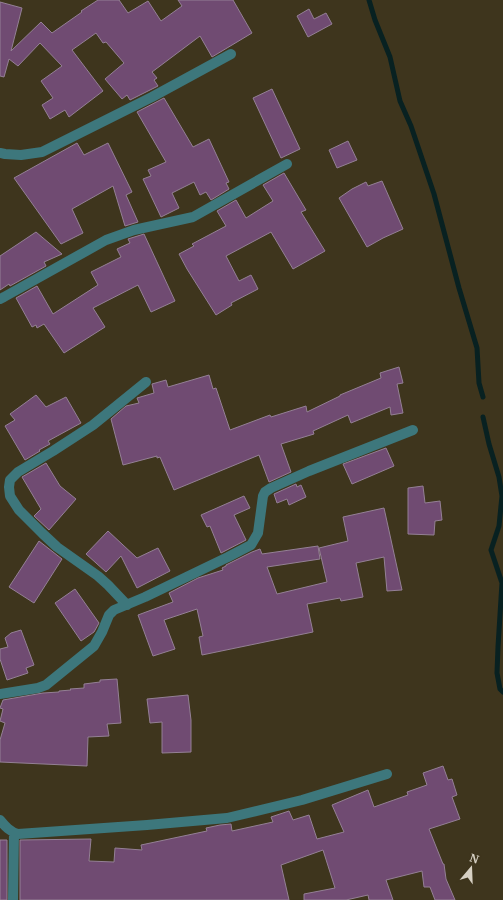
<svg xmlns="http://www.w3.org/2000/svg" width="503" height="900" font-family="Merriweather,serif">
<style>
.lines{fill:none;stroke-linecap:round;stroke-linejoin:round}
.stream{stroke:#082121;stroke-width:5}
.building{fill:#704b72;stroke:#948095}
.minor{stroke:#3d777c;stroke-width:10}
</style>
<rect width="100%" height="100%" fill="#3e351d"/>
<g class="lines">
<path class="stream" d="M369,0L375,20L390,57L400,101L411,126L434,194L459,288L477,348L479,383L483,397
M483,417L489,444L499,477L502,496L499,526L491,550L502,583L498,647L497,673L500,689L503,692"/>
</g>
<path class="building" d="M98,0H119L128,13L148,1L161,21L182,6L178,0H233L252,33L212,57L200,36L152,72L157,78L154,80L158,86L130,100L127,95L122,99L105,79L124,63L106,42L103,43L96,33L72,50L103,91L69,117L65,110L50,119L42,105L53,98L41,81L62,66L40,43L18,66L9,59L4,77L0,76V2L22,8L11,51L41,22L52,33L82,12L81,11Z
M309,9L314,19L326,13L332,24L308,37L297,16Z
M272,89L300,149L281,158L253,98Z
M164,98L193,147L209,139L229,182L226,183L229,189L211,200L206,192L200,195L194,182L172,193L179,208L161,217L143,179L151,176L148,170L166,162L137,112Z
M348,141L357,160L337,168L329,150Z
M77,143L84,155L108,143L132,192L126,195L138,222L125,226L113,186L72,209L83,233L61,244L14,178Z
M284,173L306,210L301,212L325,251L293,269L271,232L226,256L239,281L251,275L258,289L231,303L232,305L216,315L187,269L179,254L194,246L192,244L226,226L217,211L236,200L246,218L273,201L263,185Z
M382,181L403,229L383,238L367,247L339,198L352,189L366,182L368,186Z
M36,232L62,254L44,262L46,266L10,286L9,284L0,290V256Z
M144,234L175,301L151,312L138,285L93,308L105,327L64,353L44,324L37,328L36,325L32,327L16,298L37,286L53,314L98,285L91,272L121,257L117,249L130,243L128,239Z
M399,367L403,383L397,384L403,413L391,415L390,407L351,423L348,415L313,431L314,434L281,444L291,472L269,482L259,455L174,490L160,457L157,458V456L123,465L111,419L126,406L139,403L137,398L154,393L152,384L166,380L168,387L209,375L213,389L216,388L230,430L270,415L271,417L306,406L307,412L340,396V395L381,378L380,373Z
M36,395L46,407L66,397L81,423L48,441L50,444L39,450L40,451L25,460L5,426L15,420L10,414Z
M386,448L394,466L352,484L343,464Z
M46,463L60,486L76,499L49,530L34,516L41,509L22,477Z
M296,484L297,487L301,485L306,497L289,505L287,499L277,503L274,494Z
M423,486L425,503L440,501L442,520L435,521L434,535L408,534V488Z
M244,496L250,508L234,515L246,540L221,553L210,526L207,527L201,515Z
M384,508L402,590L387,591L384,557L356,563L363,597L341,601L340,598L307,604L313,632L202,655L199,637L203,636L197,609L164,620L175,649L153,656L138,615L173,602L169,593L198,578L223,570L222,568L226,566V565L252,552L260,549L262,554L318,546L320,559L267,567L277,594L327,582L319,548L348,541L343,517Z
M108,531L137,558L158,548L170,571L137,588L121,556L106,572L86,554Z
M39,541L62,559L34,603L9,587Z
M75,589L99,623L94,632L81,641L55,603Z
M21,630L34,665L26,668L28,673L7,680L0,659V649L8,647L5,638L11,633Z
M117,679L121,723L107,724L109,736L88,737L87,766L0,762V740L5,723L0,721L3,709L0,708L3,700L43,693L59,692V691L71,690L70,689L84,688V684L100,682V680Z
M188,695L191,720V752L162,753V722L150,723L147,699Z
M443,766L448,780L452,779L457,795L452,797L460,819L429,829L443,864H444L446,879L455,900H435L430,887H424L422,871L386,880L393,900H369L368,895L346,900H304V894L335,888L323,850L281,865L289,900H20V840L91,839L89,861L114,862L115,848L142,850L141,845L207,831L206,828L220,825L231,824L232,831L273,822L271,817L289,811L293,820L309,815L317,839L344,832L332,805L368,790L374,807L408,795L407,792L427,785L423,773Z
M0,840H7V900H0Z"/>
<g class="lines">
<path class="minor" d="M0,153L5,154L21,155L42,152L152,97L231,54
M0,299L4,297L106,240L134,230L193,217L287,164
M127,605L108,585L98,576L57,547L42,533L19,510L10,496L9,487L10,480L18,472L53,451L93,425L146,382
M0,694L38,688L46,685L94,646L102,632L109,615L114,610L145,597L228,557L251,545L258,533L263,496L265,492L271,488L309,471L413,430
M0,820C5,826 10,832 18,834L147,825L227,818L302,800L387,774
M13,900L14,833"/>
</g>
<g transform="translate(471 868) rotate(19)" stroke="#3e351d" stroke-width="3" paint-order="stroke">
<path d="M0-3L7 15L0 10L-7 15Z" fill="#d7d1c4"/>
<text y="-6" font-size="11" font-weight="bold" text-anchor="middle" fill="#d7d1c4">N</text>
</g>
</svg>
